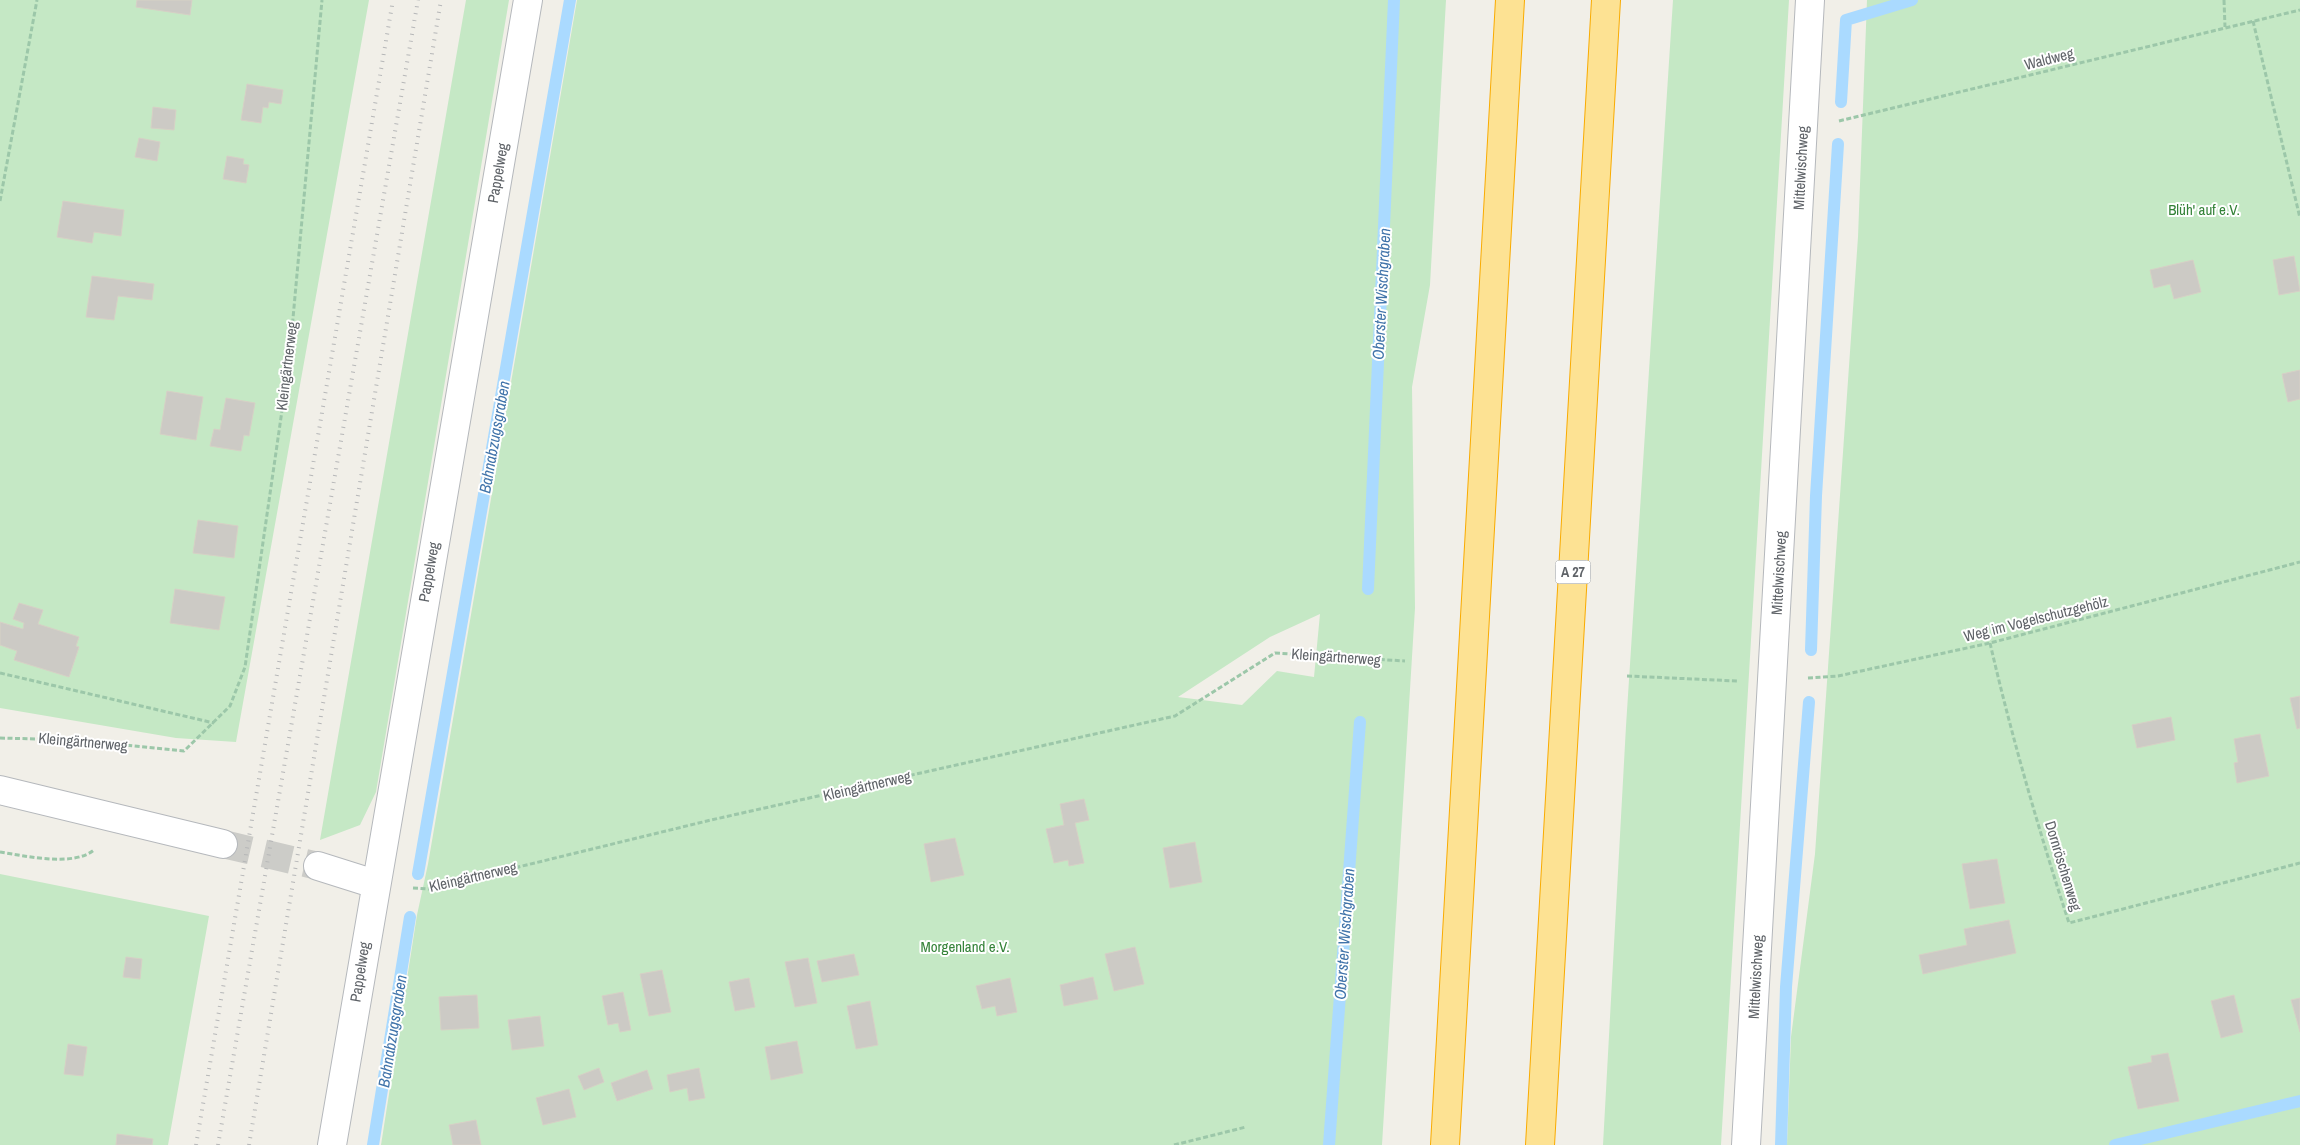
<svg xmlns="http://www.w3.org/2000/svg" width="2300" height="1145" font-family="'Archivo Narrow',sans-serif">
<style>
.green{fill:#c5e8c5;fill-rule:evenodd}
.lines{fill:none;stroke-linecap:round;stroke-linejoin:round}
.stream{stroke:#aadaff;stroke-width:12}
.building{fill:#cccac5;stroke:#d6d1c6}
.minor-tunnel{stroke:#ccccc8;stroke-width:28;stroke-dasharray:28 14;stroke-linecap:butt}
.minor-casing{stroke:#b5b8bc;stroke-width:30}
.highway-casing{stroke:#f9ab00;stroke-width:30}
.path{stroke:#9cc7a9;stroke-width:3;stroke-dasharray:5 2.5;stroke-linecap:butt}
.minor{stroke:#fff;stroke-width:28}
.highway{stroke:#fde293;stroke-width:28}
.rail{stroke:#b6b7b8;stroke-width:4;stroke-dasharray:1 6;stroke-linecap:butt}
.labels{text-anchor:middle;stroke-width:4;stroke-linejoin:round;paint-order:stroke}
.shield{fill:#fff;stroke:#8f9295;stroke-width:1}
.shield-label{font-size:14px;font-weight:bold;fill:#5f6368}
.street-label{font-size:15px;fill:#5f6368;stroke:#fff}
.park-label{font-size:15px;fill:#348238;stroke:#fff}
.water-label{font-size:16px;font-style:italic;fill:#4174aa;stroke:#fff}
</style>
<rect width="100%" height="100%" fill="#f1efe8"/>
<path class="green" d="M0,0H369L236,742L176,738L0,708Z
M466,0H509L376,792L360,825L320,840Z
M577,0H1446L1430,285L1412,387L1415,608L1382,1145H381L417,915L428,864ZM1320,614L1314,677L1277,671L1242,705L1178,697L1270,637Z
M1673,0H1789L1721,1145H1603L1626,726Z
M1867,0H2300V1145H1787L1791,1037L1815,854L1858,237Z
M0,874L209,916L168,1145H0Z"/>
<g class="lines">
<path class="stream" d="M1841,102L1846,20L1912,0
M1368,589L1394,0
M1811,650L1816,496L1838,144
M418,874L570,0
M373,1145L410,917
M1329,1145L1360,722
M1781,1145L1786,987L1809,702
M2115,1145L2300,1101"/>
</g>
<path class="building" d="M137,0H192L190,15L136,7Z
M247,84L283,90L281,104L269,102L268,108L263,107L261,123L241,120Z
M153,107L176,110L174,130L151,128Z
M139,138L160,142L157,161L135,157Z
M227,156L244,159L243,164L249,165L246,183L223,179Z
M63,201L124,210L121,236L94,232L92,243L57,237Z
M2294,256L2300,291L2279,295L2273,260Z
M2193,260L2201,292L2174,299L2170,284L2154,288L2150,270Z
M92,276L154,284L152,300L118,296L114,320L86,317Z
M2300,370V399L2288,402L2282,374Z
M167,391L203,397L196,440L160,434Z
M226,398L255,403L249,436L244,435L241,451L210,446L214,429L220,430Z
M198,520L238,526L234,558L193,553Z
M175,589L225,597L219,630L170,623Z
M19,603L43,610L38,624L79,637L76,646L79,647L69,677L14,660L17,651L0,645V622L23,629L24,623L13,619Z
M2300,696V728L2297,729L2290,698Z
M2171,717L2175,740L2137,748L2132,725Z
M2260,734L2269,776L2237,783L2234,763L2238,762L2234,739Z
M1084,799L1089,820L1075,823L1084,863L1069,866L1068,860L1054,863L1046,829L1064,825L1060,804Z
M955,838L964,875L931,882L924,844Z
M1195,842L1202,882L1170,888L1163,848Z
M1997,859L2005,903L1970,909L1962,864Z
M2009,920L2016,953L1923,974L1919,955L1967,945L1964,929Z
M1135,947L1144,984L1114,991L1105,954Z
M854,954L859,975L822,982L817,961Z
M126,957L142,959L140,979L123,977Z
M808,958L817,1003L795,1007L785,962Z
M662,970L671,1012L649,1016L640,974Z
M1093,977L1098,999L1064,1006L1060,985Z
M749,978L755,1007L735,1011L729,982Z
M1010,978L1017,1012L997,1016L995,1006L982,1009L976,986Z
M623,992L631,1030L620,1032L618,1023L608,1025L602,996Z
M477,995L479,1028L441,1030L439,997Z
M2234,995L2243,1032L2221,1038L2211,1001Z
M2300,998V1032L2291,1000Z
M870,1001L878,1045L856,1049L847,1006Z
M540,1016L544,1046L512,1050L508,1020Z
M797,1041L803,1073L771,1080L765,1047Z
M68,1044L87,1047L83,1076L64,1074Z
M2168,1053L2179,1101L2138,1109L2128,1067L2152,1062L2151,1056Z
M599,1068L604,1082L584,1090L578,1076Z
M699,1068L705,1098L689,1101L687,1088L670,1092L667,1075Z
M647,1070L653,1089L617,1101L611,1083Z
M569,1089L576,1117L543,1125L536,1098Z
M476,1120L481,1145H453L449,1125Z
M117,1134L153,1139L152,1145H116Z"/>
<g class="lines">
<path class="minor-tunnel" d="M223,844L318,866"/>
<g class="minor-casing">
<path id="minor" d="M0,790L223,844
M318,866L375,884
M332,1145L528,0
M1746,1145L1810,0"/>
</g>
<g class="highway-casing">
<path id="highway" d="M1445,1145L1510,0
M1540,1145L1606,0"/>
</g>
<path class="path" d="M2224,0L2225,27
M2253,21L2300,218
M1839,121L2300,10
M0,201L37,0
M1990,643C2012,738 2039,831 2069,923L2300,863
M0,673L214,723
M1627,676L1737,681
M1808,678L1838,676L1990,643L2300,562
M0,738L74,740L184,751L230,706L245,667L289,362L322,0
M0,852C26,856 73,867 94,850
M413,888L428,889L711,820L1175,716L1275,653L1405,661
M1174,1145L1246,1127"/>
<use href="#minor" class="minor"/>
<use href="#highway" class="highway"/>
<path class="rail" d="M196,1145L393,0
M218,1145L418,0
M249,1145L441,0"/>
</g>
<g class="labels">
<rect class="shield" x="1555.5" y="560.5" width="35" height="23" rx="4"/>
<g class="shield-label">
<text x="1573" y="577">A 27</text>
</g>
<g class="street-label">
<text transform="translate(2049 59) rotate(-14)" y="5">Waldweg</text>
<text transform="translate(1801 168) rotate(-87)" y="5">Mittelwischweg</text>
<text transform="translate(498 173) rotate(-80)" y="5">Pappelweg</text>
<text transform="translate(287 366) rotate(-83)" y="5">Kleingärtnerweg</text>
<text transform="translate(429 572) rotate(-80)" y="5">Pappelweg</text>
<text transform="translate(1779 573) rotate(-87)" y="5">Mittelwischweg</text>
<text transform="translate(2036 619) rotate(-14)" y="5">Weg im Vogelschutzgehölz</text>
<text transform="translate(1336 657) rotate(4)" y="5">Kleingärtnerweg</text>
<text transform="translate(83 742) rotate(5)" y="5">Kleingärtnerweg</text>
<text transform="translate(867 786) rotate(-13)" y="5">Kleingärtnerweg</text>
<text transform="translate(2063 866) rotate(73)" y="5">Dornröschenweg</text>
<text transform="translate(473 877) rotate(-13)" y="5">Kleingärtnerweg</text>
<text transform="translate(360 972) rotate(-81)" y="5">Pappelweg</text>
<text transform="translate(1756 977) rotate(-87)" y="5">Mittelwischweg</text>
</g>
<g class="park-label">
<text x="2204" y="215">Blüh' auf e.V.</text>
<text x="965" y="952">Morgenland e.V.</text>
</g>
<g class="water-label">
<text transform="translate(1381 294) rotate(-87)" y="6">Oberster Wischgraben</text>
<text transform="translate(494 437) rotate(-80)" y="6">Bahnabzugsgraben</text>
<text transform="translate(1344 934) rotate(-86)" y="6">Oberster Wischgraben</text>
<text transform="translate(392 1031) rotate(-81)" y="6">Bahnabzugsgraben</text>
</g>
</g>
</svg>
